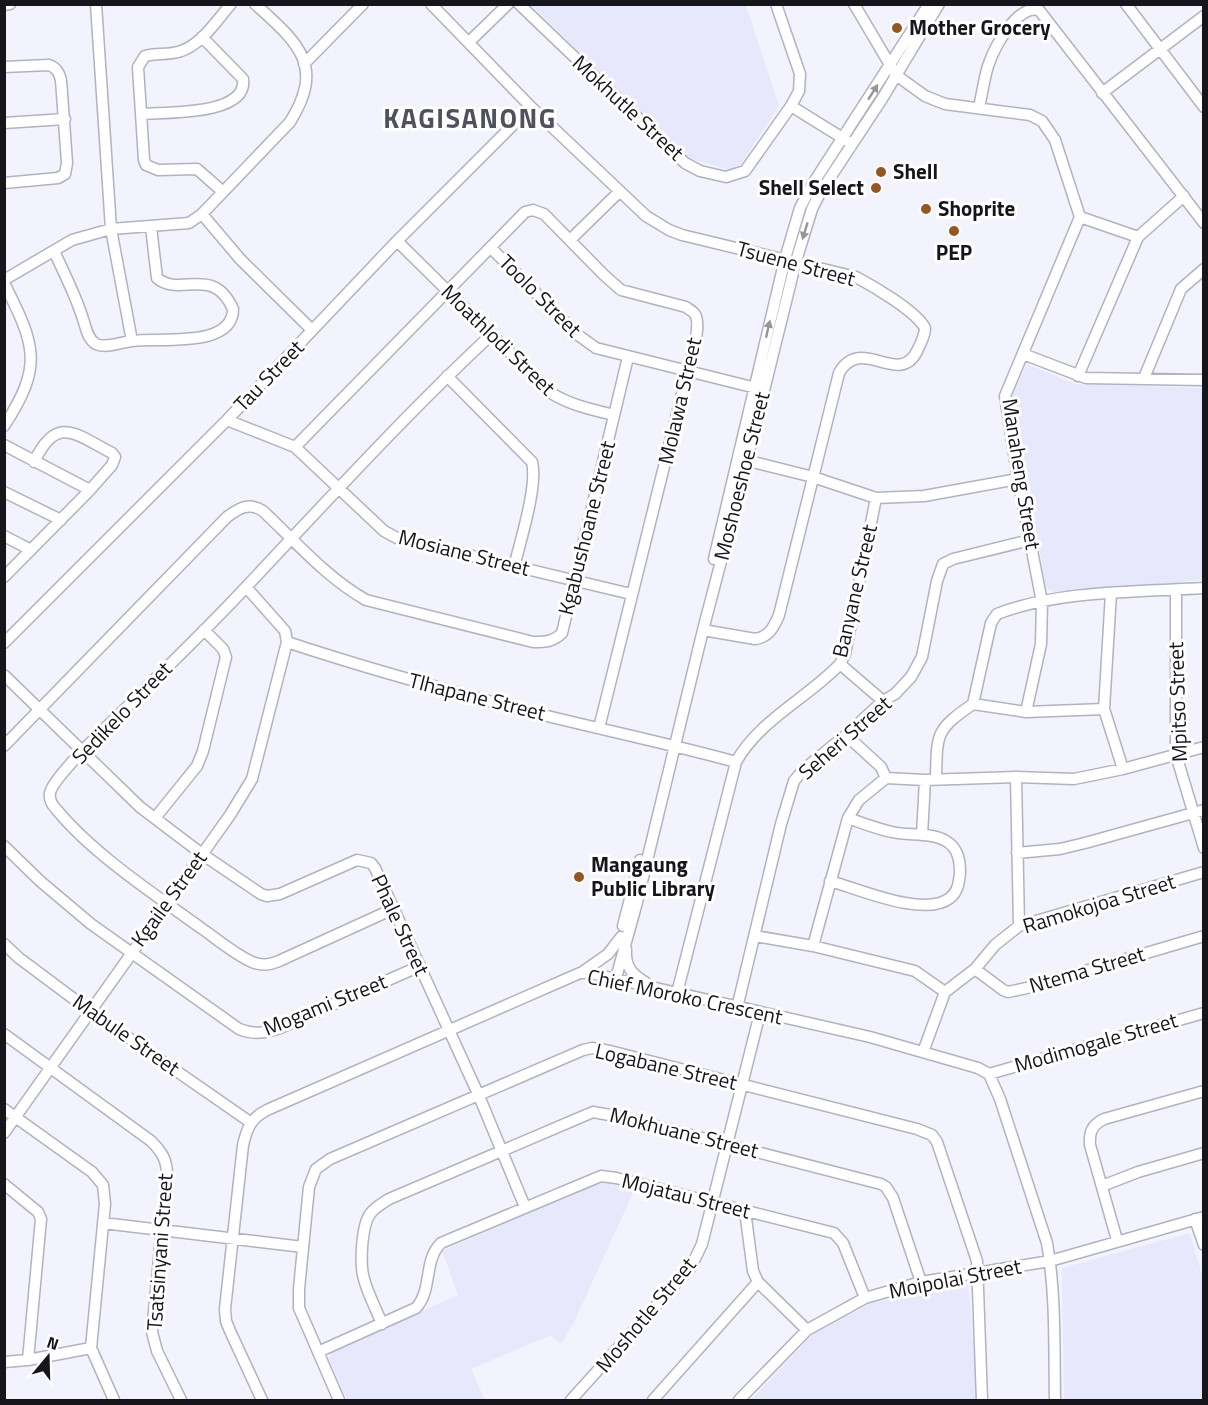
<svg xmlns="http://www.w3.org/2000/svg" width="1208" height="1405" font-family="'Titillium Web',sans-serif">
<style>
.built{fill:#e7e8fb}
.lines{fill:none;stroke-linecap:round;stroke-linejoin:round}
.minor-casing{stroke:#b1b2c2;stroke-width:13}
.minor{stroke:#fff;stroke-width:10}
.oneway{fill:#969698}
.poi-dot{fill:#96561f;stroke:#fff;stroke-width:2}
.labels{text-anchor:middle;stroke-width:6;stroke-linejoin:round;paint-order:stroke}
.poi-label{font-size:21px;font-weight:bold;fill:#15151b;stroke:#fff;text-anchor:start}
.street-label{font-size:21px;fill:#15151b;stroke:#fff}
.district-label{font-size:27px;font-weight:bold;letter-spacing:1.5px;fill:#50505e;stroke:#fff}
</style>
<rect width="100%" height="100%" fill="#f3f3fd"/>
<path class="built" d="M531,5H746L779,106L741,164L730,170L690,159Z
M1027,364L1075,384L1203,388V580L1056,594L1046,587L1012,395Z
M604,1183L635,1189L575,1320L561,1344L551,1335L471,1369L485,1400H347L329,1359L331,1352L458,1295L442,1251L593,1185Z
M1190,1233L1203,1279V1400H1064L1062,1268Z
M968,1282L978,1400H751L812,1335L872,1303Z"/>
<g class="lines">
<g class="minor-casing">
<path id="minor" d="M96,4L111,229L132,341
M431,4L531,107L646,216L669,230L682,235L856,277C873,286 916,311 925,328C925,336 921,343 917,351C899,388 861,334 839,373L779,615C774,627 769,637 755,639L703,630
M519,4L685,163L700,171L726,177L745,171L791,106L799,91L800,74L776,4
M854,4L896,75L925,96L945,104L1030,115L1042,121L1055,140L1080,217
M1126,4L1204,107
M4,5L10,4
M469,42L508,4
M304,64L363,4
M4,67L49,65C57,68 59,73 61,80L67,163L65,174L58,178L4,183
M1102,93L1204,16
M791,106L849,142
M979,108C982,94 984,79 988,66C994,48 1017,4 1039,10L1204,223
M142,114C165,112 248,116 243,79L202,37
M4,123L65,119
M222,191L197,169L158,170L146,165L144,160L138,67L145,56C155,53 167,55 178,52C201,46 216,21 231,4
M202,214L240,259L312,330
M1080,217L1138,237
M570,240L620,191
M397,241L551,393C570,405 593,410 614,415
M491,248L578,335L596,348L760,389
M54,251C64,273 76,296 83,319C86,327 87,339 96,344C106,349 121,342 132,341C158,337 233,349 233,309C213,264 180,298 157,278L151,227
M4,280L72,240L111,229L189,223L202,214L290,122C326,65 297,42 255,4
M4,283C35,345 44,365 4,426
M1023,354L1086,378L1204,380
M447,376L532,462C538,486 520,542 514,567
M1078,376L1138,237L1184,196
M1144,378L1181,289L1204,269
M227,420L295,447L384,531L397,538L631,594
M4,445L90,490
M295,447L525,212L533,210L544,214L604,275L621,290L686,307C688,309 691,310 694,313C703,323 691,357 688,370L599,728
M741,459L813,477L876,498L924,496L1018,479
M4,492L61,520
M4,536L31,550
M714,559L785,259L800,208L812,185L929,4
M4,577L90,490L112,465L115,457L112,453C75,434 57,414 34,462
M1176,590V755L1204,848
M1111,593L1104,709L1123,769
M287,642C362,667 438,688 515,708C589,727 663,742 736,762
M4,643L227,420L397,241L531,107
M840,664L883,701
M4,675L140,807L202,854L261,894L267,896L280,894L357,860L371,863L375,868L479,1096L525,1207
M973,704L1026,712L1104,709
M1026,712L1041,644L1042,602L1018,479L1005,396L1080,217
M846,735L881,767L886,778
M4,746L227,517C239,508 249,502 263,511C296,542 327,578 366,600L533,642C545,642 553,642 562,633L628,357
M1016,777L1019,926
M936,779C937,734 935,730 973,704L991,623L997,614C1059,590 1138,592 1204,588
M155,818L197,766L203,751L226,657L223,649L204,630
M922,835L925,780
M4,846L40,881L91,924L239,1029C254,1035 265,1033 280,1028L420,966
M1017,853L1060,849L1085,843L1204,810
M830,881C859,889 924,918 950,898C958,892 959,882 960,873C960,860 958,848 946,841C931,832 908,836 892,832C877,829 862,823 848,818
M393,909L279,961C269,965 262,966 252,962C234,954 217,939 201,928C154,894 93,854 56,809C52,805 49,799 50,793C53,776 116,718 131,703C170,664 210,626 247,586C327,501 406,414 492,334
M623,926L640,860
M755,936L813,946L915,971L945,992
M4,944L19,958L90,1011L250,1122
M813,946L848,818L859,800L886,778L925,780L1016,777L1074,779L1123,769L1204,747
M626,949C625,966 631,974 645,982
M975,969L1003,990L1008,992L1031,987L1204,936
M581,973L608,954L621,937
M616,978L636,906L703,630L737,500L796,261L812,209L820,193L882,99L939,4
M677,993L736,762C758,721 809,697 840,664L845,654L876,498
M737,1008L781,824L794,781L803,770L846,735L883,701L895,694L911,677L922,657L937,581L943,564L953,559L1030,540
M4,1034L151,1141C162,1152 167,1160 167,1175L152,1332L157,1351L181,1400
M923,1052L945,992L975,969L995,945L1019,926L1204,872
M989,1074L1204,1013
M4,1109L92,1172L103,1185L105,1204L91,1348L114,1400
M4,1133L230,815L252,779L287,642L285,631L246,587
M4,1184L38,1212L41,1219L28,1360
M1102,1186L1138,1172L1204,1153
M745,1211L753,1271L758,1282L807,1330
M1195,1219L1204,1245
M103,1223L303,1247
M1117,1240L1090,1145C1089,1132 1092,1125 1104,1119L1204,1091
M382,1324C376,1308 366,1291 363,1275C360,1260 362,1225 370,1214C375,1207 383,1203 389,1199L593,1112L621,1117L881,1184L886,1187L893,1198L921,1282
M318,1352L416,1308C433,1289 423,1261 441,1243L601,1176L616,1178L834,1233L843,1243L865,1298
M4,1362L28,1360L91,1348
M262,1400L230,1331L226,1321L225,1309L243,1145C247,1128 251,1118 267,1110L580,973H590L870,1037L978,1068L989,1074L1000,1099L1047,1243C1056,1295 1054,1348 1055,1400
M339,1400L299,1308V1289L309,1187L316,1169L330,1159L583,1050L592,1048L610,1051L917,1129L932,1135L937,1142L977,1261L982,1400
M571,1400L691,1267L702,1244L760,1013
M653,1400L758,1282
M739,1400L807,1330L865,1298L921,1282L1050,1261L1204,1217"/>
</g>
<use href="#minor" class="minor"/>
</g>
<defs><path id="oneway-solid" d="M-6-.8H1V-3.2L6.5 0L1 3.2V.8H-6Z" transform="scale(1.5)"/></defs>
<g class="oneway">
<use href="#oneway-solid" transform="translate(873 92) rotate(-57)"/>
<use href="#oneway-solid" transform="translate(805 231) rotate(107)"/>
<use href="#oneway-solid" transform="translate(768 329) rotate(-77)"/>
</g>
<g class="poi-dot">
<circle cx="897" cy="28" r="6"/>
<circle cx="881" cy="172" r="6"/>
<circle cx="876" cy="188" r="6"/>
<circle cx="926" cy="209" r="6"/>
<circle cx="954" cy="231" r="6"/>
<circle cx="579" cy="877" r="6"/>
</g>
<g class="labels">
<g class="poi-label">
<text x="909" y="35">Mother Grocery</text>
<text x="893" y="179">Shell</text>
<text x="864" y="195" text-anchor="end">Shell Select</text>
<text x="938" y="216">Shoprite</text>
<text x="954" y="260" text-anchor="middle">PEP</text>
<text x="591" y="872">Mangaung<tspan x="591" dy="24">Public Library</tspan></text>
</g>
<g class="street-label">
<text transform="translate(628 108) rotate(43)" y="7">Mokhutle Street</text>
<text transform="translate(796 264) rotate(15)" y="7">Tsuene Street</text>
<text transform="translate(540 296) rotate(45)" y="7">Toolo Street</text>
<text transform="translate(498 340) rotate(44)" y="7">Moathlodi Street</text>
<text transform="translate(269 376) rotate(-46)" y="7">Tau Street</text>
<text transform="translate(680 401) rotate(-77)" y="7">Molawa Street</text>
<text transform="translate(1021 474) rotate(81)" y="7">Manaheng Street</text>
<text transform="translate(742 476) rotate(-76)" y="7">Moshoeshoe Street</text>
<text transform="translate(587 528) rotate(-76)" y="7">Kgabushoane Street</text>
<text transform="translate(464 553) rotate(14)" y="7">Mosiane Street</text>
<text transform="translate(855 591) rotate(-77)" y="7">Banyane Street</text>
<text transform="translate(477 697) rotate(14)" y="7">Tlhapane Street</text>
<text transform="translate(1178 702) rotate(-92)" y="7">Mpitso Street</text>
<text transform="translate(122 713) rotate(-46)" y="7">Sedikelo Street</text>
<text transform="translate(845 738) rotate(-41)" y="7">Seheri Street</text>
<text transform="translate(169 899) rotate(-54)" y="7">Kgaile Street</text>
<text transform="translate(1099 904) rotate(-17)" y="7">Ramokojoa Street</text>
<text transform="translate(400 925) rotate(65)" y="7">Phale Street</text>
<text transform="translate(1087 970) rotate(-16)" y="7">Ntema Street</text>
<text transform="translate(685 997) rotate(12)" y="7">Chief Moroko Crescent</text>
<text transform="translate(325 1005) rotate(-22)" y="7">Mogami Street</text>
<text transform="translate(126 1035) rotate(35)" y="7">Mabule Street</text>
<text transform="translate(1096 1043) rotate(-16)" y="7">Modimogale Street</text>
<text transform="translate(666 1067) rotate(13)" y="7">Logabane Street</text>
<text transform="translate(684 1133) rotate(14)" y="7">Mokhuane Street</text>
<text transform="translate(686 1196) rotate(14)" y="7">Mojatau Street</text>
<text transform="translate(160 1252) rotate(-86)" y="7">Tsatsinyani Street</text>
<text transform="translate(955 1279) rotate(-11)" y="7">Moipolai Street</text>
<text transform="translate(646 1315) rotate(-50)" y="7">Moshotle Street</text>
</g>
<g class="district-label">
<text x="470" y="128">KAGISANONG</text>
</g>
</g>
<rect width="1208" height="1405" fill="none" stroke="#15151b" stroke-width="12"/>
<g transform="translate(48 1357) rotate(19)" stroke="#ffffff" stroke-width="4.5" paint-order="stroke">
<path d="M0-4.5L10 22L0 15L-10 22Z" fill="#15151b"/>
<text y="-9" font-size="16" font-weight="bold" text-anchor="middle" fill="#15151b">N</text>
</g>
</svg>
